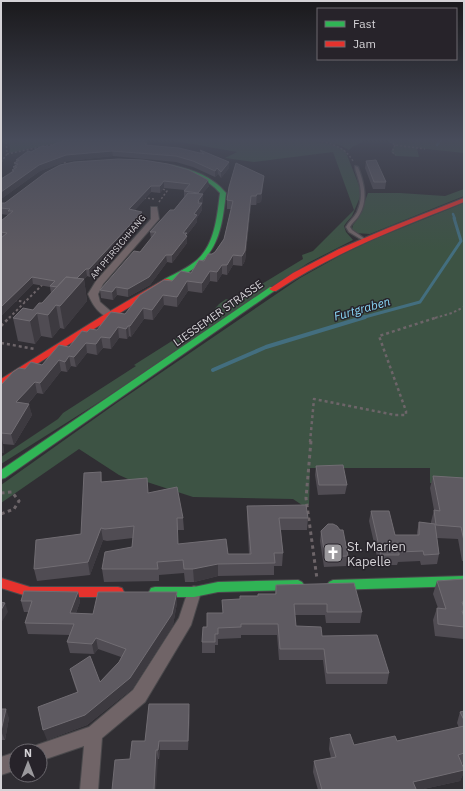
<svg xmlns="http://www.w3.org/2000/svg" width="465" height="791" font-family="'IBM Plex Sans',sans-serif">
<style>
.green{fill:#3d5344}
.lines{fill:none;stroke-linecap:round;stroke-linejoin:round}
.stream-far2{stroke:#436e7f;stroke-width:2.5}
.stream-far1{stroke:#436e7f;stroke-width:3}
.stream{stroke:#436e7f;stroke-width:4}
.lane-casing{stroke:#4a494c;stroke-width:2.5}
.street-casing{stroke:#4a494c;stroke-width:2}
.fast-casing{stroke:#4a494c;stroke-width:2}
.jam-casing{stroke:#4a494c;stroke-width:2}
.path-far3{stroke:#6d6569;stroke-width:1.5;stroke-dasharray:2 2;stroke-linecap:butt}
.path-far2{stroke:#6d6569;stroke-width:2;stroke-dasharray:2.5 2.5;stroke-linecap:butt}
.path-far1{stroke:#6d6569;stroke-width:2.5;stroke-dasharray:3 3;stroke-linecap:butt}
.path{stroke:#6d6569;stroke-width:3;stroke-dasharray:3.5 3.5;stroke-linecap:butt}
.lane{fill:#706467;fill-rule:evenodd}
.street{fill:#706467;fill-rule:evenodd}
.fast{fill:#30b455;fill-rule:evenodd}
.jam{fill:#e5322d;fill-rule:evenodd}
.wall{fill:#504c53}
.shaded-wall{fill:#3d3a40}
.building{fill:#5e5a61;stroke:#716d73}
.labels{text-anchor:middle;stroke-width:3;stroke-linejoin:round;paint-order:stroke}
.far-street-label{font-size:9px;fill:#d4d2d6;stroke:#27232a}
.street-label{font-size:11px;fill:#d4d2d6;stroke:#27232a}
.water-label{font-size:12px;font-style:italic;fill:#89d7f7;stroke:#27232a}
.near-poi-label{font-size:13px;fill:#d4d2d6;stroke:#27232a;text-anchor:start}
</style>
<rect width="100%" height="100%" fill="#302e33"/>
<path class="green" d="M9,139H77L9,153L10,148Z
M164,139H306L336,146L345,150L360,188V197L352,216L346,223L344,226L346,232L353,240L308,263L104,399L1,464V457L58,419L63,413L136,366L134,365L205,320L219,304L226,299L234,301L303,259L302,255L313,251L354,210L333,152L254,162L225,158L237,152Z
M313,139H368L352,147L349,150L339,145Z
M386,139H464V153L417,148L419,145L417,148L419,157L396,156L391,152L394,145Z
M464,189V196L370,234L355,233L352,229L353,225L359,217L368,193H400L445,196Z
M464,203V485L430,483V468H310L309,505H302L293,499L193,497L147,482L148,488L119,475L79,449L1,503V485L118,402L300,278L341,255L377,238Z"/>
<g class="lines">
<path class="stream-far2" d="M437,145L441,139
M453,214L455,219"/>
<path class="stream-far1" d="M361,318L420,302L461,241L454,218"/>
<path class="stream" d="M213,370L266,347L365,317"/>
<g class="lane-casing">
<path id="lane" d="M355,166L358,167C364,183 369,201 358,217C355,221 352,223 350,227L352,230L365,239V241H364L349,232L346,227C349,221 354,218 357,212C362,201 362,190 358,178C357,174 355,170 355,166Z"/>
</g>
<g class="street-casing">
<path id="street" d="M151,207H157L159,219L103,284L98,294L100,302L115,315L110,318C99,315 92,304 88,294L96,281L151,219Z
M194,586L199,588L201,592L191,625L145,702L102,738L98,790H80L84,746L40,761V751H31L34,746L89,727L133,690L179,618L189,588Z
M16,752V770L1,775V757Z"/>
</g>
<g class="fast-casing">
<path id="fast" d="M172,165C193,170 212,176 226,193C222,227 219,254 187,273C181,277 175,281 168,283L164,281L165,279C176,273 188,268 197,260C215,244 217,216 220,193C207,178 190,173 170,168L169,167Z
M270,287H273L277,289L5,478L1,479V470Z
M464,576V586L333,590L329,588L327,585L329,582L333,580Z
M298,580L302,582L304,585L302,588L298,590L218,592L194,597H155L151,596L149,592L151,588L155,587H194L218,582Z"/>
</g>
<g class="jam-casing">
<path id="jam" d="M464,198V202C399,228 335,252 276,291H273L269,289L293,273L339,249L388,228Z
M165,279H168L172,281L1,386V379L107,313Z
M1,578L30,587H118L122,588L124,592L122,596L118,597H30L1,588Z"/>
</g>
<path class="path-far3" d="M310,139C327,143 343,144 353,161
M386,139L395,145L425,149
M395,145L392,152L396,155
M7,154L55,144
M1,162L7,154L6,139
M61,166L69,159
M144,198L155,199
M159,202L167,191L161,188"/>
<path class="path-far2" d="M14,300L25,302
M9,318L43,284
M435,318L452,313L464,307"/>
<path class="path-far1" d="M1,326L10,317
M1,343L35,349
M310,442L314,399L395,415H406V411L379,336L438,317"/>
<path class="path" d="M311,441L306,498L317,579
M1,493L12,492L19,501L14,509L1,514"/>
<use href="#lane" class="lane"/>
<use href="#street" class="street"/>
<use href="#fast" class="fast"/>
<use href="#jam" class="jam"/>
</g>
<path class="wall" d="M95,140L147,143V145L200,153V150L229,162V168L221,178L218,174L215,177L193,167L176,162L113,156L67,161L40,171L1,199V179L12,171V170L14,169L13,167L15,166L14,163L16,162V160L31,152L48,147L62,142Z
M366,161L386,182L385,189H373L365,168Z
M60,165L209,186L202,194L203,202L202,203V210L197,218V222L187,235V243L172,263L167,262L150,285L128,297L117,295L113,300L101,298L100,290L140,252L151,239L150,232L174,210L184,197V191L185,190L164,188L160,193L151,192L135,210L142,218L90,277L87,276L84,279L87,301L64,329L60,328L52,338L41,336L35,344L18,341L13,318L33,310L42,303L51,293L50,287L33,284L1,316V221L8,215L1,214V203H5Z
M263,185L261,202L257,203L256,205H251L245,261L242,266L233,265L227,275L222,274L217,282L210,281L202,293L188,291L177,307L164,305L153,320L144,319L131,337L129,336L127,339L119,338L111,349L103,348L97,355L87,353L76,367L71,366L67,372L61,371L43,394L37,393L28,404L32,415L14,445L3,444L4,453H1V385L25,369L42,365L69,347L87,332L97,330L125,314L172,281L191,273L204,261L215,252L224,239L231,209H227V200Z
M316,466L347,485L345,494L318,495L315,475Z
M101,472L102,482L149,493L183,518L184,530H177L178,544L228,554H249L247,518V506L308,518L307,530H281L283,553L282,566H274V575L218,576L194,582H185L184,573L159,575V581L104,582L102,569L132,547L133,538L107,541L103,540L90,575L37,581L34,569L81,534Z
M433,476L464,478V561H462L458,539L437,538L439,554L437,564L421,565L420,561L398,562L397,565H379L369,521L371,511L395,535H417V532L419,522L431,524V522L434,510L430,488Z
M321,531L348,556L346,566L324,567L320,541Z
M464,579V614L463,616L464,635L463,639L435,636L433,620L437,608H438L433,594L437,581Z
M276,585L362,612L360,623H326L325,615H295L296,626L322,636L389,673L387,684H326L323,660H279L277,635H241V638L218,639V645H215V653H202V642L207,627L223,613L240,599L275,594Z
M78,592L80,602L76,613L93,614L177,603L173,625L132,689L87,725L47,740L77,692L73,680L70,669L100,682L119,662L121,657L98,649L94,654L70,653L67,642L70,635L28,634L25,623L29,612H24L21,601Z
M1,709L9,718L5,740H1Z
M464,711V763L462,764L464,769V772L460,781L419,790H318L313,772L314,761L331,758L329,749L330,738L354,745L397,741L459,728L457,723L460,712Z
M190,713L188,750H160L159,759H130L145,741Z"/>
<path class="shaded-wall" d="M112,151L113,156L67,161L40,171L1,199V192L39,165L66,155Z
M229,162V168L221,178V172Z
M217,168L218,174L215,177V171Z
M264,176L263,185L261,202L257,203L256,205L257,194Z
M208,180L209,186L198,199V193Z
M164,181V188L160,193V186Z
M151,186V192L130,216L129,209Z
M203,194V202L199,206L202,203V210L197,218V222L187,235V243L172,263V255L183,233L194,214L198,201Z
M251,196V205L245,261L242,266V256Z
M142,212V218L90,277L89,269Z
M166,255L167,262L150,285L128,297V289Z
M233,255V265L227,275V265Z
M222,265V274L217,282V272Z
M86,269L87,276L84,279L87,301L64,329L60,306L68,288Z
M210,271V281L202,293V283Z
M32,277L33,284L1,316V307Z
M187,281L188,291L177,307V297Z
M116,287L117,295L113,300L112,292Z
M163,295L164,305L153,320L152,310Z
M56,305L60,328L52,338L48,315Z
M143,308L144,319L131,337L130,326Z
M37,313L41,336L35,344L30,321Z
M128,326L129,336L127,339L126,329Z
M118,327L119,338L111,349L110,338Z
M101,337L103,348L97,355L96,344Z
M86,343L87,353L76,367L74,357Z
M69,356L71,366L67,372L65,362Z
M59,360L61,371L43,394L40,383Z
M35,382L37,393L19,414L16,402Z
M29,404L32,415L14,445L11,434Z
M1,434L3,444L4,453H1Z
M101,528L103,540L90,575L88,562Z
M218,564V576L194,582L193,569Z
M78,592L80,602L72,623L70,613Z
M177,592V603L173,625L132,689L87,725L47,740L43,730L85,715Z
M5,603L8,612L1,623V610Z
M96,638L98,649L94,654L92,644Z
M189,704L190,713L188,750V741Z
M6,709L9,718L5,740L1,731Z
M159,741L160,750L159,759L158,750Z
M156,750L158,759L156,790H154Z
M464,770V772L460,781L419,790H411L413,782Z"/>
<path class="building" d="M66,139H85L95,140L97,139H130L146,141L144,143H147L145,145L179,148L204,154L200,150L229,162L221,172L217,168L215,171L193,161L176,156L112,151L66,155L39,165L1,192V179L14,171L12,170L17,167H13L18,164L14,163L19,160H16L28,151L31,152L42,146L48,147L59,142H62Z
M118,159L143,160L168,164L189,170L208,180L198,193L184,191L190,184L164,181L160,186H151L129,209L142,212L89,269H86L77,278L66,277L57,287L50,286L55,281L32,277L1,307V238L7,233L1,232V221L13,211H8L10,209L1,208V203H5L45,173L60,165L74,162Z
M376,160L386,182H374L366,161Z
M236,163L264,176L261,194H257L256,196H251L245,251L242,256L233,255L227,265H222L217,272L210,271L202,283L187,281L177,297L163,295L152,310L143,308L130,326H128L126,329L118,327L110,338L101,337L96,344L86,343L74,357L69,356L65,362L59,360L40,383L35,382L16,402L29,404L11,434L1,433V385L13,372L19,368L25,369L31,362L42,365L59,345L69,347L82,331L87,332L90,329L97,330L111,312L125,314L140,295L164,280L172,281L181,271L191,273L199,260L204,261L208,254H212L215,252L224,239L233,201L227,200L229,187Z
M188,193L203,194L198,201H199L198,203H202L194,214L197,215L183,233H187L185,235L187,236L172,255H166L149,277L128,289L116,287L112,292L100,290L134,251L140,252L156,232H150L170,210H174Z
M66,277L84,279L60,306L56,305L48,315L37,313L30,321L13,318L23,308L33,310L39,303H42Z
M343,465L347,485H319L316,466Z
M101,472V482L147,478L148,493L177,487L183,518H177L178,544L226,539L228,554H251L247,506L306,505L308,518H279L283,553H274L275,563L218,564L193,569H184L183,560L157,562L158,569H102L105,552L132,547L134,526L105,529L101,528L88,562L34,569L36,540L81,534L84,473Z
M433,476L464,478V541L461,527L436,525L434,510L440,511Z
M371,511H389L395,535H419V522L435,524L439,554L424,555L423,551L399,552V555H381Z
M328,524H333L337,526L340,530H343L348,556L325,557L321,531Z
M464,579V602H462L464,608V611H462L464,617V627L438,624L437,608L446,609L437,581Z
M354,583L362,612H327V604H294L296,626L321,627L322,636L377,635L389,673H327L324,649H280L278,624H241V627L218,628V634H215V642H202L203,627H207V613H223L222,600L240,599V596H258V594H276V585Z
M24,591L78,592L70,613L93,614L98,592H177L172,614L130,678L85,715L43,730L38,707L78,692L70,669L90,656L100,682L119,662L126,649L96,638L92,644L67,642L74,624L25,623L32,601H21Z
M1,602L5,603L1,610Z
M149,704H189L188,741H159L158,750H156L154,790H112L115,760L130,759L132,741H145Z
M1,709H6L1,731Z
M464,711V720L460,712Z
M464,726V753L458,755L464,769V770L413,782L416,789L414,790H322L314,761L336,757L330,738L350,734L354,745L395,736L397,741Z"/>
<linearGradient id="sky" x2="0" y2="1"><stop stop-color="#1a191c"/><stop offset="0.56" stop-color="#484c5b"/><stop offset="1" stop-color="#484c5b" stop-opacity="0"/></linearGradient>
<rect width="465" height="250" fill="url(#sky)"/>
<defs>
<g id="church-square" transform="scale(1)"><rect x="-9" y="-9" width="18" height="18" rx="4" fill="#9b999d" stroke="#27232a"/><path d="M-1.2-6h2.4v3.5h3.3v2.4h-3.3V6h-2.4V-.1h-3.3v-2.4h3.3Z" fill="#fff"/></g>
</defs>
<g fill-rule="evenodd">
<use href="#church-square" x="333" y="553"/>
</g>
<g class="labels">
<g class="far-street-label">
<text transform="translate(118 247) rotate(-50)" y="3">AM PFIRSICHHANG</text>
</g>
<g class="street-label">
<text transform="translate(218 313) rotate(-35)" y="4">LIESSEMER STRASSE</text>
</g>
<g class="water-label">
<text transform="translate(362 309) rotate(-16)" y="4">Furtgraben</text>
</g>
<g class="near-poi-label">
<text x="347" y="551">St. Marien<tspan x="347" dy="15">Kapelle</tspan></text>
</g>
</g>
<rect width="465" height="791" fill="none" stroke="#d4d2d6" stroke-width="4"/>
<rect x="317" y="8" width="140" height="52" fill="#27232a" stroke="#6c696f"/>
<rect x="325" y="21" width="20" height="6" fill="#30b455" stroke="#6c696f"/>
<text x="353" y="28" font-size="12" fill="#d4d2d6">Fast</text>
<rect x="325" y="41" width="20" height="6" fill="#e5322d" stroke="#6c696f"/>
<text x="353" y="48" font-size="12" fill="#d4d2d6">Jam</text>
<g transform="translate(28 763)"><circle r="19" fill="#27232a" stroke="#6c696f"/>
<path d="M0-3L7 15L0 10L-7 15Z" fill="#9b999d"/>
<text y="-6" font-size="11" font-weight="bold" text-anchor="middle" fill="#d4d2d6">N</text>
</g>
</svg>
